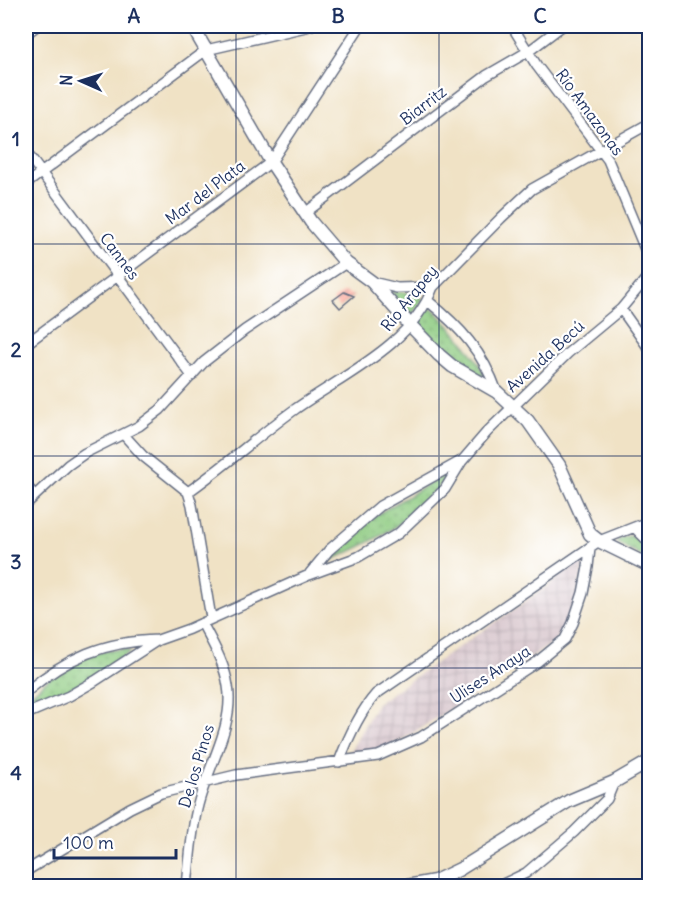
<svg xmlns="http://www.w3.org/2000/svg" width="675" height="912" font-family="Delius,sans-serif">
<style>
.industrial{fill:url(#industrial-grid)}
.grass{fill:url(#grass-dots);stroke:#547d70;stroke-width:1.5}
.building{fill:url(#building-hatch)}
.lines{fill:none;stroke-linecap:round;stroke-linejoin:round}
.minor-casing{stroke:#666e82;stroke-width:12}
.tertiary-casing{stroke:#666e82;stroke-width:15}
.minor{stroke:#fff;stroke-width:9}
.tertiary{stroke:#fff;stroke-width:12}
.grid{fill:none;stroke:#1b2f5e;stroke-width:1.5;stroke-opacity:0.55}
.labels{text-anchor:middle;stroke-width:4.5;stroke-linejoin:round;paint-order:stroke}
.street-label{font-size:16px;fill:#1b2f5e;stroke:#fff}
.neatline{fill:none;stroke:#1b2f5e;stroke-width:2}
.grid-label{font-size:20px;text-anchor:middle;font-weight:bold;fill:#1b2f5e}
</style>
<defs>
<pattern id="industrial-grid" width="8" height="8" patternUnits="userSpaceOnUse" patternTransform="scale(1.5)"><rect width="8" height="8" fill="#d2bdc5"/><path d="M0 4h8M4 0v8" fill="none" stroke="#aa9aa3"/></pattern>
<pattern id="grass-dots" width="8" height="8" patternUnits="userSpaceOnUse" patternTransform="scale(1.5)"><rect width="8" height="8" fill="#8ecb81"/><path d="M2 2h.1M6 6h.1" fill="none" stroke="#73a56d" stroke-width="1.8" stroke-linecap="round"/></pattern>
<pattern id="building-hatch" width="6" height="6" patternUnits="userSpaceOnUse" patternTransform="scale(1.5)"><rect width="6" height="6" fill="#ffa99b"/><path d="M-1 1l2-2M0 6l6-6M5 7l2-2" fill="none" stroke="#ce8a82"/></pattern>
</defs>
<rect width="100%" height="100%" fill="#fff"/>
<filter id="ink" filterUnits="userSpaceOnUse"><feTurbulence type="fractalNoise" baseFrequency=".0167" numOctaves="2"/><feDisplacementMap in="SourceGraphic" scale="12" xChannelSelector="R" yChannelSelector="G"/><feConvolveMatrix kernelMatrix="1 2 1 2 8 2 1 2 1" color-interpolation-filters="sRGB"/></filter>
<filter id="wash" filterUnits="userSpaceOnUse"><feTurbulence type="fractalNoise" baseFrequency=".008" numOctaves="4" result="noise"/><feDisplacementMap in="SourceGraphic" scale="24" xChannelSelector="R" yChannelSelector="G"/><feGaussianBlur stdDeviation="1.35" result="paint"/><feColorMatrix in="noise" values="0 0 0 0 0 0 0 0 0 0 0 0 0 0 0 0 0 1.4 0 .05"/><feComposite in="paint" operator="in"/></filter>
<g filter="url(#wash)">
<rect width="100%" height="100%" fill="#f0e2c5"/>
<path class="industrial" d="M580,559L585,560L575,603L561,634L553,643L402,740L381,749L351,755L350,752L377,703L548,586Z"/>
<path class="grass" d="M391,291L418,294L423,300L410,317Z
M425,309H433C454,330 473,350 486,378C457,366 438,345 417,324Z
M449,472C419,518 378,540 329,561L348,538L376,515Z
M629,536C644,538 649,545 649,560L616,542L622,538Z
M126,649L130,652L88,680L26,709V700C44,681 67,662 93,654C103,651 115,650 126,649Z"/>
<g id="blocks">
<path class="building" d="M344,292L354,296L340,308L333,300Z"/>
</g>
</g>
<g filter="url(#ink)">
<use href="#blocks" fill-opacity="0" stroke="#666e82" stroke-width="1.5"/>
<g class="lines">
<g class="minor-casing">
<path id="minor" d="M512,26L537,66L608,160L650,261
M26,152L192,376
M26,184L206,50L310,26
M305,213L486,76L529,51L562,26
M372,282L397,288L433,287
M428,301C460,327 483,352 497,392
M621,309L650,350
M26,344L271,162L360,26
M124,435L143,456L188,492L192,505L211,618
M26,485L34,495
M188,492C225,466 258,436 294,410C343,375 411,346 433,287L501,218L532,189L650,123
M26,504L68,465L85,453L139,426L160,410L204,362L245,330L346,263
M635,528L650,543
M310,573L329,550L380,506L461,461
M26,692C66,658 104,641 158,640
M26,714L69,696L95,681L158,640L189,629L309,575L358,557L399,533L445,489L462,461L487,432L568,353L621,309L650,274
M339,762C348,738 359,713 376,694L599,541L650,521
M26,871L130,808L161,793L236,775L378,756L421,737L537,662L565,639L573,623L583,593L588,567L590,548
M187,886C190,859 191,831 198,805C207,768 235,725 228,686C225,664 212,642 202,623
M499,886L526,873L574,832L607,799L614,782"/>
</g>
<g class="tertiary-casing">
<path id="tertiary" d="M192,26L271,162L311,222L346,263L372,282L410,325L439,355L452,366L497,392L528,421L559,465L590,534L599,541L650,566
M26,32L34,26
M407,886L435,881L460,869L569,801L614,782L650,761"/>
</g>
<use href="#minor" class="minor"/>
<use href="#tertiary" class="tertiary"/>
</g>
</g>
<path class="grid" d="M236,26V886M439,26V886M26,244H650M26,456H650M26,668H650"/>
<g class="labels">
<g class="street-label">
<text transform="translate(423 105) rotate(-37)" y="6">Biarritz</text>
<text transform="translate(590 112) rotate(54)" y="6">Río Amazonas</text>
<text transform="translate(205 192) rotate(-37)" y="6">Mar del Plata</text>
<text transform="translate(120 256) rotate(53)" y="6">Cannes</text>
<text transform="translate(409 298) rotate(-51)" y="6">Río Arapey</text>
<text transform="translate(545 356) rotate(-42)" y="6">Avenida Becú</text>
<text transform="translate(490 674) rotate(-33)" y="6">Ulises Anaya</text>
<text transform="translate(196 766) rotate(-73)" y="6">De los Pinos</text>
</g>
</g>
<rect width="675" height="912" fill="none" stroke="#fff" stroke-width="66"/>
<g transform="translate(81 81) rotate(273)" stroke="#ffffff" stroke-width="4.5" paint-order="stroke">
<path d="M0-4.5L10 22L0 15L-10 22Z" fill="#1b2f5e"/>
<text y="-9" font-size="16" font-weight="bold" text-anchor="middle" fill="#1b2f5e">N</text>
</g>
<path d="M54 849v9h122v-9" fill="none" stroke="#1b2f5e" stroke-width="3"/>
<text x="63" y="849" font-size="18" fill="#1b2f5e" stroke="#ffffff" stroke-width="4.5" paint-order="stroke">100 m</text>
<rect x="33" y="33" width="609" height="846" class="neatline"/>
<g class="grid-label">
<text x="134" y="23">A</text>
<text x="338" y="23">B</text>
<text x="540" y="23">C</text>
<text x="16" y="146">1</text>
<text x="16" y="357">2</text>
<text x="16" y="569">3</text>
<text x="16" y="780">4</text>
</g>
</svg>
